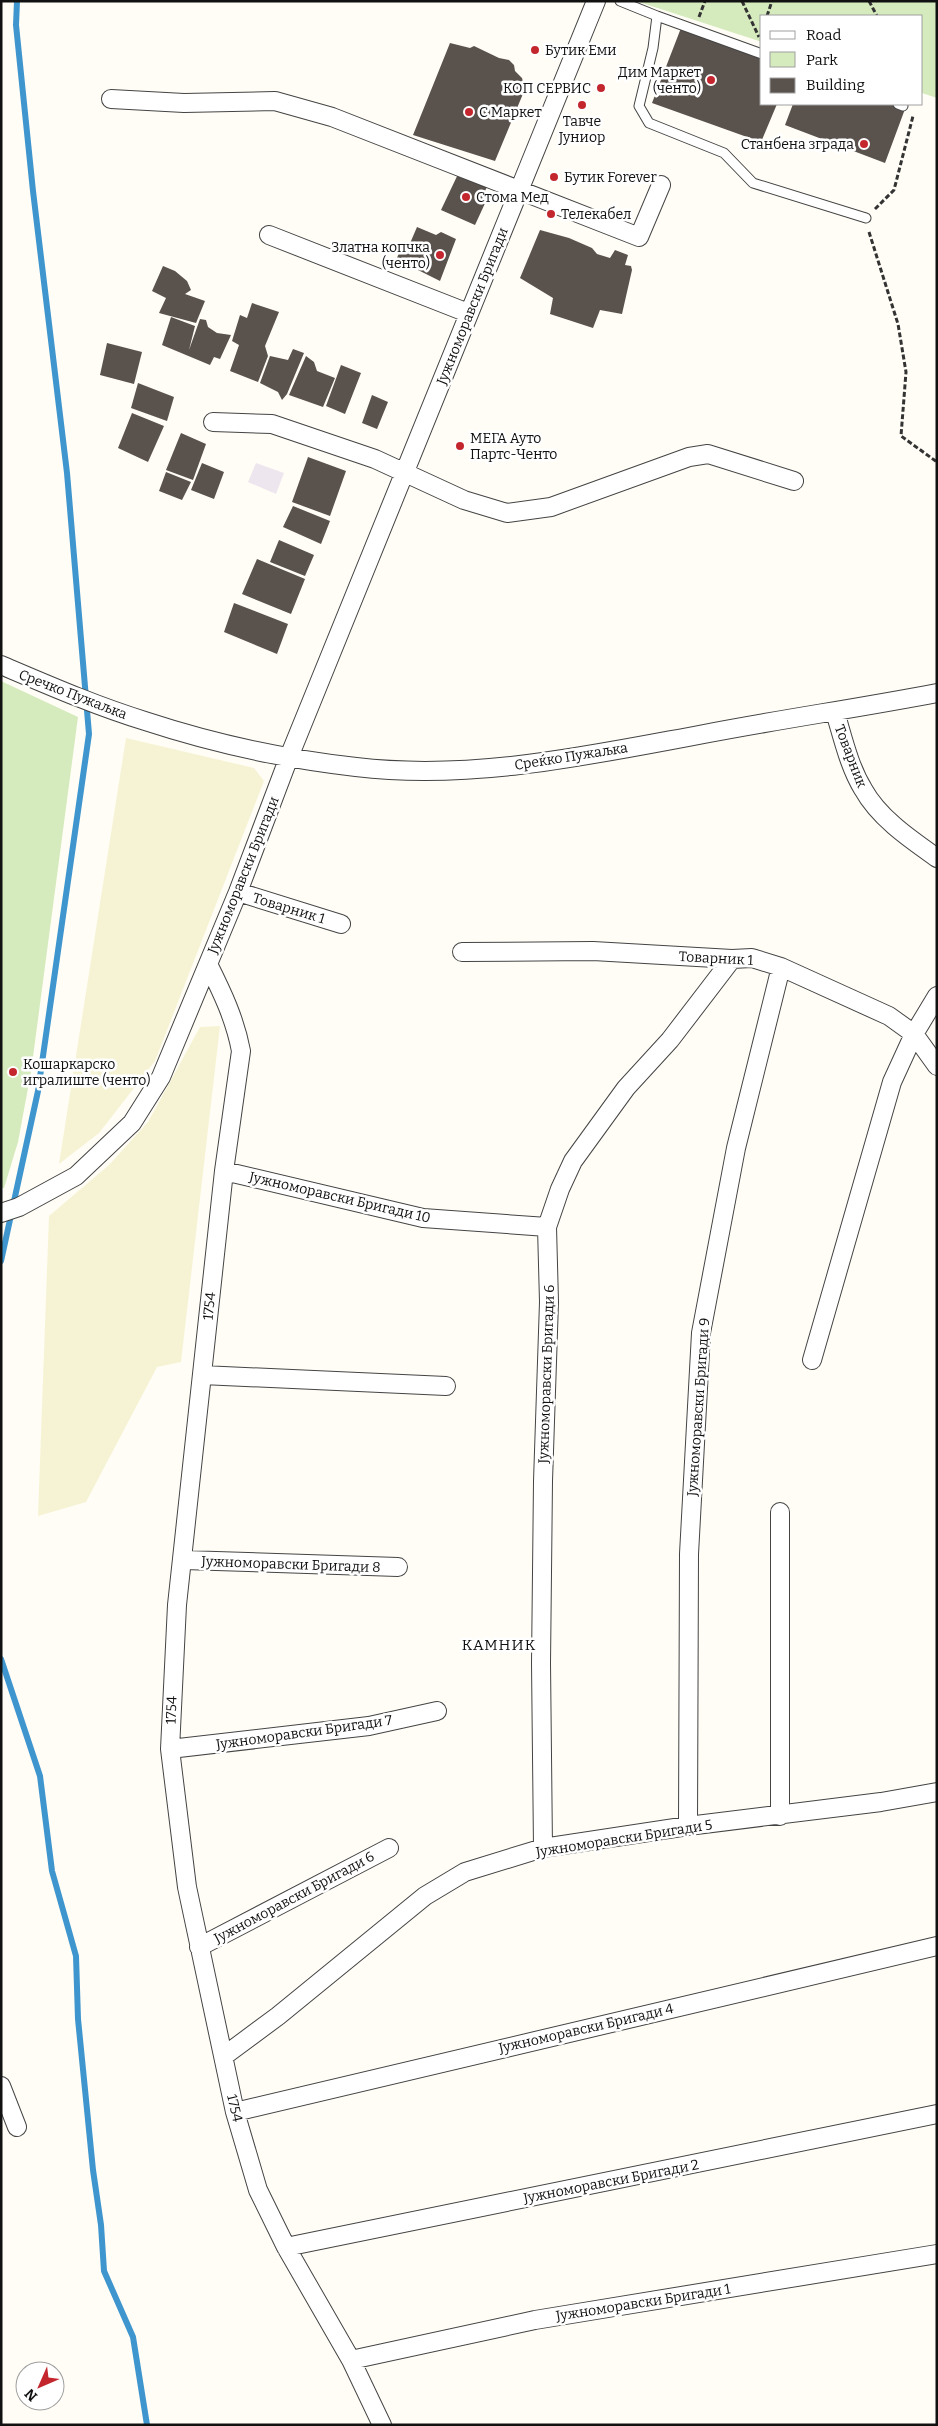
<svg xmlns="http://www.w3.org/2000/svg" width="938" height="2426" font-family="Bitter,serif">
<style>
.industrial{fill:#eee6ef}
.farmland{fill:#f6f3d4}
.green{fill:#d5ebbd}
.lines{fill:none;stroke-linecap:round;stroke-linejoin:round}
.stream{stroke:#3f96cf;stroke-width:6}
.building{fill:#5a524d}
.lane-casing{stroke:#444;stroke-width:11}
.street-casing{stroke:#444;stroke-width:20}
.path{stroke:#333;stroke-width:3;stroke-dasharray:5 2.5;stroke-linecap:butt}
.lane{stroke:#fff;stroke-width:9}
.street{stroke:#fff;stroke-width:18}
.poi-dot{fill:#c4262e;stroke:#fff;stroke-width:2}
.labels{text-anchor:middle;stroke-width:5;stroke-linejoin:round;paint-order:stroke}
.poi-label{font-size:14px;fill:#111;stroke:#fff;text-anchor:start}
.street-label{font-size:14px;fill:#111;stroke:#fff}
.neighbourhood-label{font-size:15px;letter-spacing:1px;fill:#111;stroke:#fff}
</style>
<rect width="100%" height="100%" fill="#fffdf5"/>
<path class="industrial" d="M256,463L284,473L276,494L248,482Z"/>
<path class="farmland" d="M126,738L254,768L264,781L155,1061L99,1133L59,1164Z
M220,1026L181,1362L157,1367L86,1502L38,1516L49,1216L109,1165L148,1122L200,1027Z"/>
<path class="green" d="M636,1H937V98L922,93V16H762V42Z
M1,681L78,717L31,1072L18,1142L4,1188H1Z"/>
<g class="lines">
<path class="stream" d="M1,1261L38,1091L89,734L67,473L33,191L16,25L17,1
M1,1659L40,1776L52,1871L76,1956L78,2019L93,2170L101,2225L104,2271L133,2337L147,2425"/>
</g>
<path class="building" d="M681,28L762,58V104H777L761,142L652,103Z
M450,43L470,48L474,46L499,58L509,60L514,65L515,71L522,78L525,89L495,161L413,135Z
M793,104H891L905,109L885,163L785,125Z
M459,172L487,187L483,195L487,199L475,225L441,210Z
M417,227L436,235L441,232L456,239L440,281L408,265L405,269L395,263L401,248H408Z
M540,230L569,238L592,248L597,254L610,258L615,250L628,255L625,265L631,266L632,270L622,314L600,310L593,328L550,314L553,298L520,278Z
M163,266L175,271L187,281L191,290L185,294L205,301L196,323L159,313L166,298L152,291Z
M252,303L279,312L265,346L268,356L258,382L230,371L239,345L232,341L240,315L247,318Z
M171,317L195,326L189,350L200,319L206,320L208,327L217,333L231,335L220,359L214,357L210,365L162,345Z
M107,343L142,352L134,384L100,375Z
M293,349L304,353L287,394L282,400L278,392L260,383L270,356L288,360Z
M306,356L314,362L317,371L335,378L323,407L289,395Z
M341,365L361,373L345,414L326,406Z
M138,383L174,397L167,421L131,408Z
M372,395L388,402L377,429L362,423Z
M132,413L164,426L148,462L118,448Z
M181,433L206,444L193,480L166,470Z
M308,457L346,471L330,516L292,502Z
M202,463L224,472L214,499L191,490Z
M166,472L191,482L182,500L159,491Z
M293,506L330,521L321,544L283,527Z
M279,540L314,555L305,576L270,562Z
M257,559L305,579L291,614L242,594Z
M234,603L288,624L277,654L224,632Z"/>
<g class="lines">
<g class="lane-casing">
<path id="lane" d="M620,1L657,16L653,48L639,106L649,123L724,153L753,183L866,218
M657,16L762,54
M898,104L903,106"/>
</g>
<g class="street-casing">
<path id="street" d="M111,99L184,103L275,101L332,117L639,237L661,185
M269,235L468,313
M213,422L272,424L375,459L464,500L507,513L551,507L689,457L708,454L794,481
M1,665C48,685 96,706 145,721C212,743 285,759 356,767C473,781 590,755 704,734C782,719 859,708 937,693
M835,712C843,738 849,766 863,789C879,818 910,839 937,858
M238,892L341,924
M462,952L593,951L732,959L752,958L781,967L889,1016L914,1034L937,1066
M208,964C222,992 235,1019 241,1051L224,1171L177,1605L170,1749L187,1887L235,2112L258,2190L286,2247L351,2360L382,2425
M224,1171L423,1218L547,1227
M1,1213L19,1207L76,1176L132,1123L161,1077L238,892L289,757L596,1
M812,1360L892,1082L914,1034L937,996
M202,1375L446,1386
M780,1512V1816
M184,1560L398,1567
M170,1749L369,1726L437,1711
M688,1826L689,1554L701,1333L736,1148L781,967
M543,1848L541,1663L543,1481L549,1302L547,1227L560,1189L573,1161L626,1088L670,1040L732,959
M199,1947L389,1848
M224,2056L278,2016L425,1896L465,1872L543,1848L688,1826L881,1802L937,1792
M1,2086L17,2127
M235,2112L937,1946
M286,2247L937,2114
M351,2360L535,2320L937,2254"/>
</g>
<path class="path" d="M742,1L759,37
M869,1L877,16
M767,16L772,1
M699,17L705,1
M875,209L894,190L913,116
M869,232L898,324L906,372L901,436L937,462"/>
<use href="#lane" class="lane"/>
<use href="#street" class="street"/>
</g>
<g class="poi-dot">
<circle cx="535" cy="50" r="5"/>
<circle cx="711" cy="80" r="5"/>
<circle cx="601" cy="88" r="5"/>
<circle cx="582" cy="105" r="5"/>
<circle cx="469" cy="112" r="5"/>
<circle cx="864" cy="144" r="5"/>
<circle cx="554" cy="177" r="5"/>
<circle cx="466" cy="197" r="5"/>
<circle cx="551" cy="214" r="5"/>
<circle cx="440" cy="255" r="5"/>
<circle cx="460" cy="446" r="5"/>
<circle cx="13" cy="1072" r="5"/>
</g>
<g class="labels">
<g class="poi-label">
<text x="545" y="55">Бутик Еми</text>
<text x="701" y="77" text-anchor="end">Дим Маркет<tspan x="701" dy="16">(ченто)</tspan></text>
<text x="591" y="93" text-anchor="end">КОП СЕРВИС</text>
<text x="479" y="117">С Маркет</text>
<text x="582" y="126" text-anchor="middle">Тавче<tspan x="582" dy="16">Јуниор</tspan></text>
<text x="854" y="149" text-anchor="end">Станбена зграда</text>
<text x="564" y="182">Бутик Forever</text>
<text x="476" y="202">Стома Мед</text>
<text x="561" y="219">Телекабел</text>
<text x="430" y="252" text-anchor="end">Златна копчка<tspan x="430" dy="16">(ченто)</tspan></text>
<text x="470" y="443">МЕГА Ауто<tspan x="470" dy="16">Партс-Ченто</tspan></text>
<text x="23" y="1069">Кошаркарско<tspan x="23" dy="16">игралиште (ченто)</tspan></text>
</g>
<g class="street-label">
<text transform="translate(472 306) rotate(-68)" y="5">Јужноморавски Бригади</text>
<text transform="translate(73 694) rotate(21)" y="5">Сречко Пужаљка</text>
<text transform="translate(571 756) rotate(-9)" y="5">Среќко Пужаљка</text>
<text transform="translate(851 756) rotate(69)" y="5">Товарник</text>
<text transform="translate(243 875) rotate(-68)" y="5">Јужноморавски Бригади</text>
<text transform="translate(289 908) rotate(17)" y="5">Товарник 1</text>
<text transform="translate(716 958) rotate(3)" y="5">Товарник 1</text>
<text transform="translate(340 1197) rotate(13)" y="5">Јужноморавски Бригади 10</text>
<text transform="translate(209 1306) rotate(-84)" y="5">1754</text>
<text transform="translate(546 1374) rotate(-88)" y="5">Јужноморавски Бригади 6</text>
<text transform="translate(698 1407) rotate(-86)" y="5">Јужноморавски Бригади 9</text>
<text transform="translate(291 1564) rotate(2)" y="5">Јужноморавски Бригади 8</text>
<text transform="translate(171 1710) rotate(-88)" y="5">1754</text>
<text transform="translate(304 1732) rotate(-8)" y="5">Јужноморавски Бригади 7</text>
<text transform="translate(624 1838) rotate(-9)" y="5">Јужноморавски Бригади 5</text>
<text transform="translate(294 1897) rotate(-28)" y="5">Јужноморавски Бригади 6</text>
<text transform="translate(586 2028) rotate(-13)" y="5">Јужноморавски Бригади 4</text>
<text transform="translate(235 2108) rotate(77)" y="5">1754</text>
<text transform="translate(611 2181) rotate(-11)" y="5">Јужноморавски Бригади 2</text>
<text transform="translate(643 2302) rotate(-9)" y="5">Јужноморавски Бригади 1</text>
</g>
<g class="neighbourhood-label">
<text x="499" y="1650">КАМНИК</text>
</g>
</g>
<rect width="938" height="2426" fill="none" stroke="#111111" stroke-width="5"/>
<rect x="760" y="15" width="162" height="90" fill="#ffffff" stroke="#a0a0a0"/>
<rect x="770" y="31" width="25" height="8" fill="#ffffff" stroke="#a0a0a0"/>
<text x="806" y="40" font-size="15" fill="#111111">Road</text>
<rect x="770" y="52" width="25" height="15" fill="#d5ebbd" stroke="#a0a0a0"/>
<text x="806" y="65" font-size="15" fill="#111111">Park</text>
<rect x="770" y="78" width="25" height="15" fill="#5a524d" stroke="#a0a0a0"/>
<text x="806" y="90" font-size="15" fill="#111111">Building</text>
<g transform="translate(40 2386) rotate(225)"><circle r="24" fill="#ffffff" stroke="#a0a0a0"/>
<path d="M0-4L9 19L0 12L-9 19Z" fill="#c4262e"/>
<text y="-8" font-size="14" font-weight="bold" text-anchor="middle" fill="#111111">N</text>
</g>
</svg>
